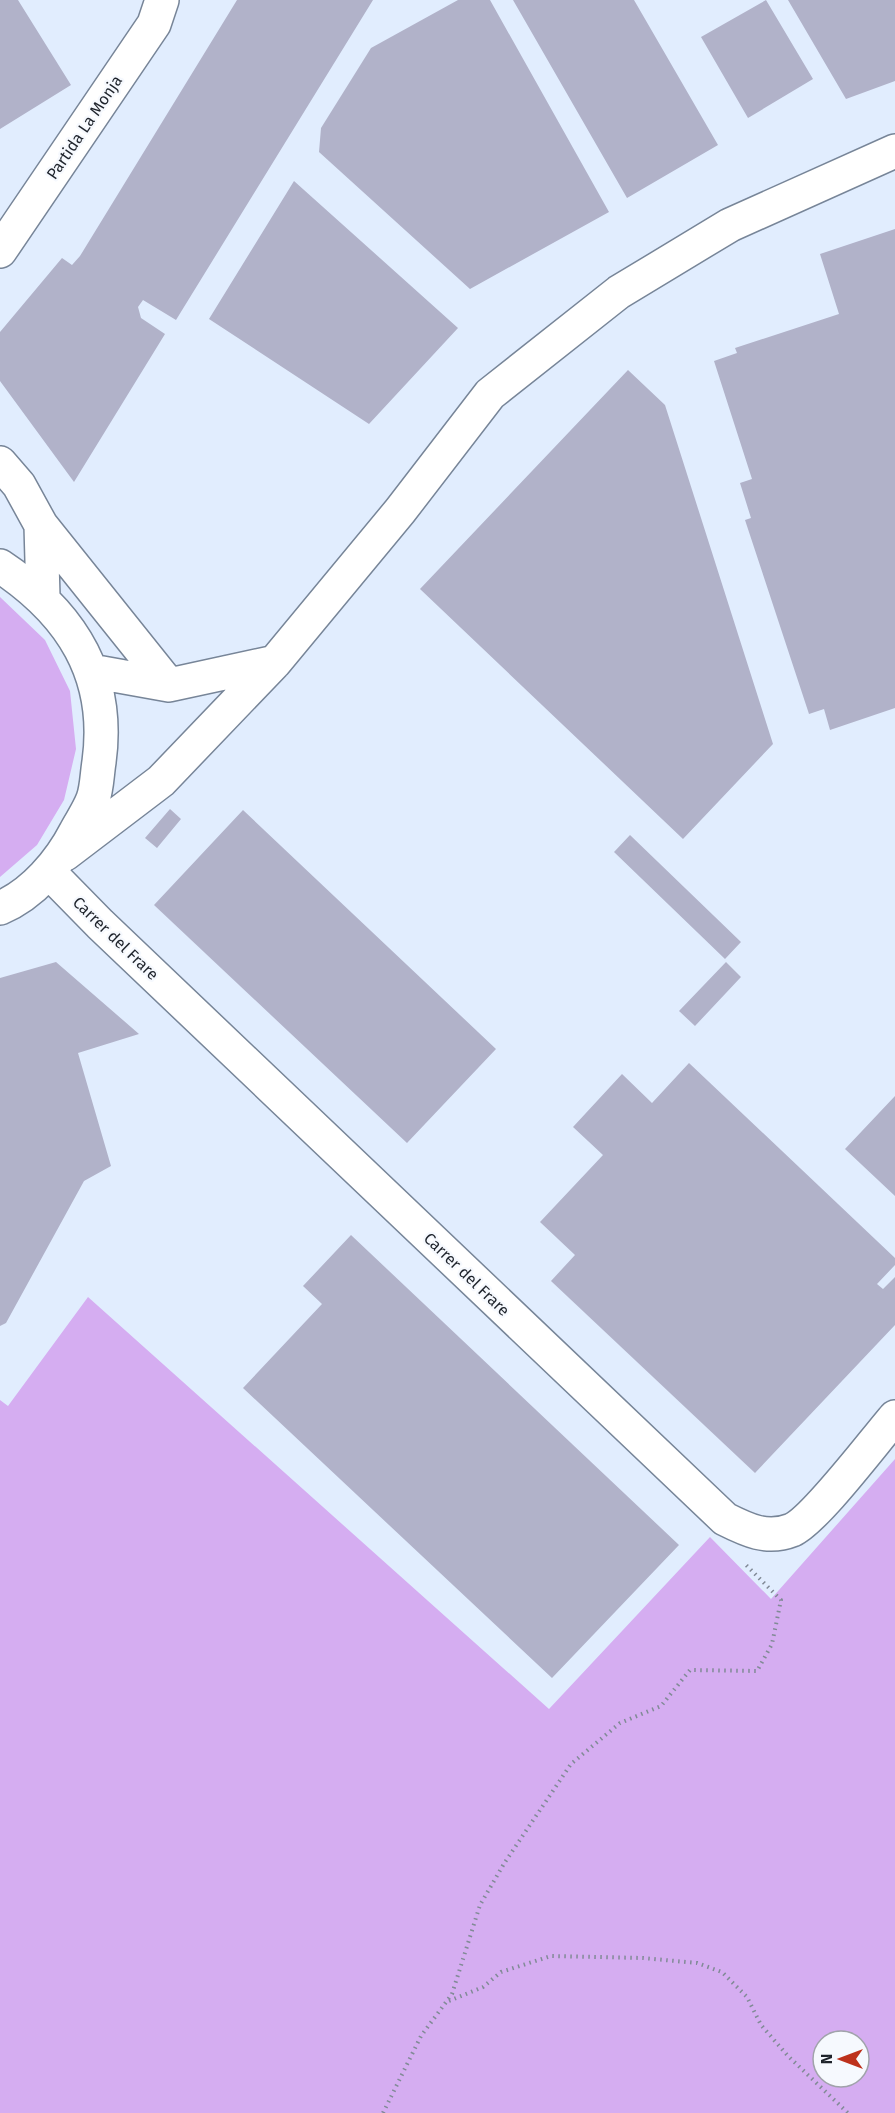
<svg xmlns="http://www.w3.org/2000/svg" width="895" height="2113" font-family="'Fira Sans',sans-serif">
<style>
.green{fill:#d5adf1;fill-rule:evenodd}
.building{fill:#b1b2c9}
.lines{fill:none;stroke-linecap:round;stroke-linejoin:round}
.minor-casing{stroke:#778598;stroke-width:36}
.path{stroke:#818a96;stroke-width:4;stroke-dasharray:1.5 4.5;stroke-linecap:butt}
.minor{stroke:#fff;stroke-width:33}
.labels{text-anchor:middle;stroke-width:4.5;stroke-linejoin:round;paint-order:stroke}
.street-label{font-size:16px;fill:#1e232b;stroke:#f6f9fe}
</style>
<rect width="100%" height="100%" fill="#e1edfe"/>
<path class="green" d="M0,597L45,640L70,691L76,749L64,800L37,845L0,877Z
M88,1297L549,1709L710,1537L771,1599L895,1459V2113H0V1400L8,1406ZM823,2041H859V2077H823Z"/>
<path class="building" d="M0,0H18L71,85L0,129Z
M237,0H373L176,320L143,300L138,307L141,318L165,334L74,482L0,381V332L62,258L72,265L80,256Z
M458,0H490L609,212L470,289L319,152L321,128L371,48Z
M513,0H634L718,145L627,198Z
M766,0L813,79L748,118L701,37Z
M788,0H895V81L846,99Z
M294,181L458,328L369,424L209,319Z
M895,229V708L830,730L824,709L809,714L745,520L751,518L740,483L752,479L714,361L737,353L735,348L839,314L820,254Z
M628,370L665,405L773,744L683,839L420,589Z
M170,809L181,819L157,848L145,838Z
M243,810L496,1049L407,1143L154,905Z
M630,835L741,942L725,959L614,852Z
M56,962L139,1034L78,1053L111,1166L84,1181L6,1323L0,1326V978Z
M726,962L741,977L695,1026L679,1011Z
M689,1063L895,1258V1265L877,1284L883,1289L895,1277V1325L755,1473L551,1281L575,1255L540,1222L603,1155L573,1127L622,1074L652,1103Z
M895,1096V1196L845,1149Z
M351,1235L679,1545L552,1678L243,1388L322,1304L303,1286Z"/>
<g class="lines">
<g class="minor-casing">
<path id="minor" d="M0,251L154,24L162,0
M0,463L19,485L41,525L43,597
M41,525L169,685
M0,566C71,613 111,675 99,762C97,774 97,788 93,799C89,810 82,820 76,831C60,862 33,894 0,908
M91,671L169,685L275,662
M65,854L161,781L275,662L400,511L490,394L619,292L730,225L895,151
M49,872L100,924L725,1519C747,1530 767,1540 792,1530C815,1520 875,1440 895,1417"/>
</g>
<path class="path" d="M449,2001L483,1987L501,1972L551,1956L643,1958L697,1963L722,1972L747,1997L761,2025L788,2056L848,2113
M383,2113L421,2036L452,1994L480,1905L505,1862L571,1764L620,1723L661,1706L690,1670L757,1671L772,1644L781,1600L744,1563"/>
<use href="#minor" class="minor"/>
</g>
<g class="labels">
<g class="street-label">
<text transform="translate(84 127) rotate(-56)" y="6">Partida La Monja</text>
<text transform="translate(116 938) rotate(44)" y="6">Carrer del Frare</text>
<text transform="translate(467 1274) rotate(44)" y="6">Carrer del Frare</text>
</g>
</g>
<g transform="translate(841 2059) rotate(270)"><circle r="28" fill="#f6f9fe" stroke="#a0a3aa" stroke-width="1.5"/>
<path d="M0-4.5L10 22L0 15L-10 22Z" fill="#bd311c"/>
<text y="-9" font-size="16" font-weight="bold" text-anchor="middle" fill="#1e232b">N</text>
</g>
</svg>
